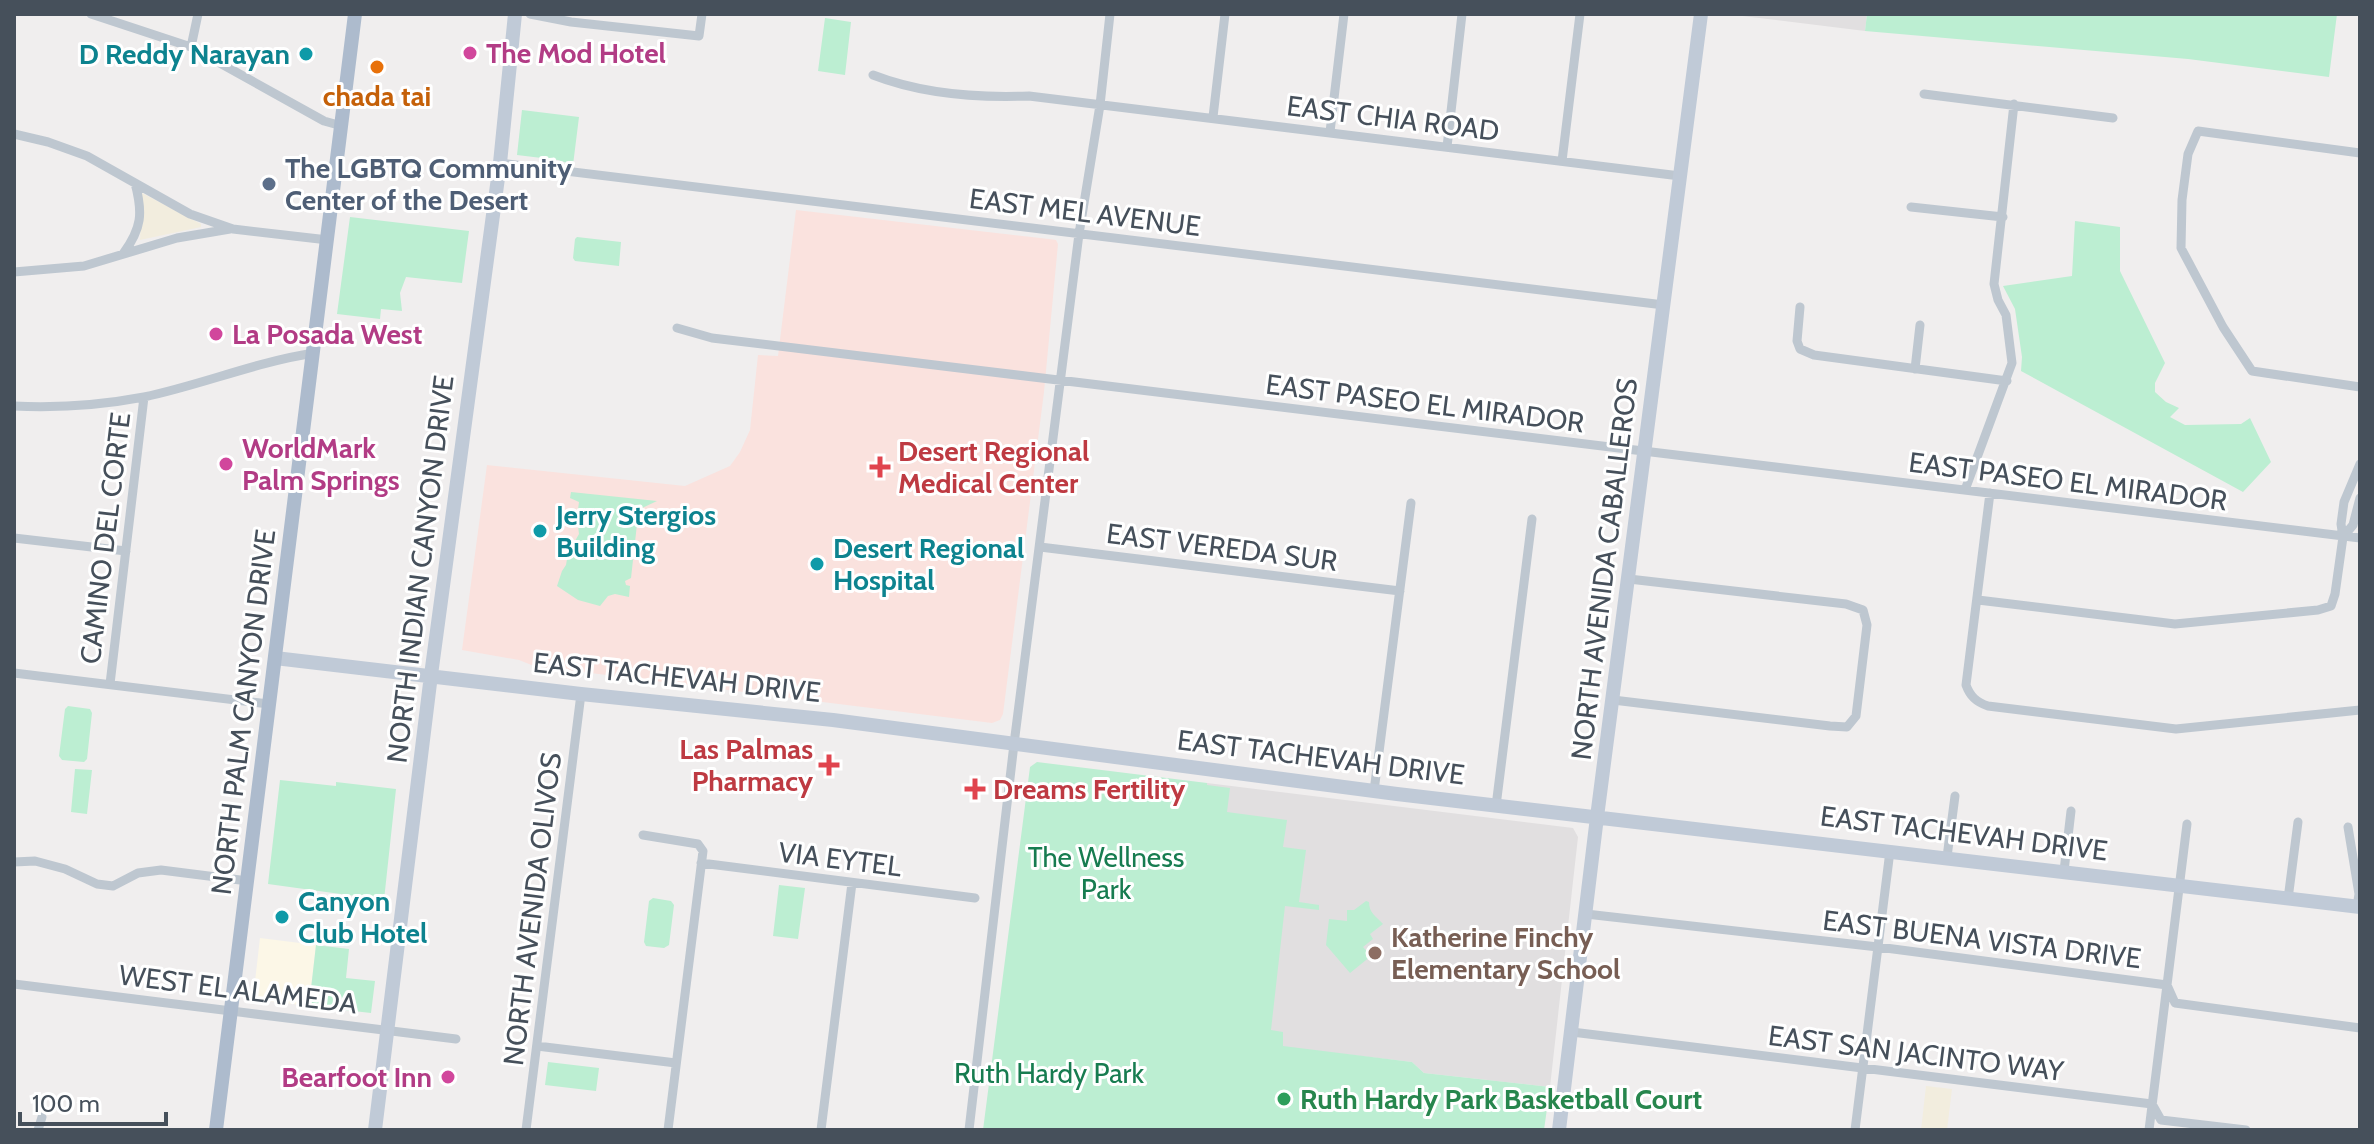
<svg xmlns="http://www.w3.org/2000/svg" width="2374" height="1144" font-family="Cabin,sans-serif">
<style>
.commercial{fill:#fcf7e7}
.education{fill:#e1dfe0}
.medical{fill:#fae2de}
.green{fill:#bceed2}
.sand{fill:#f2edde}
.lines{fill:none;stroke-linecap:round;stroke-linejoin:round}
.street{stroke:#bec7d0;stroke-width:9}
.secondary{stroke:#c0cad7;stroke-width:14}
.primary{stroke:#adbbcd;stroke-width:14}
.hotel-dot{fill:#d1479c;stroke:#fff;stroke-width:3}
.culture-dot{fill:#0f9aa8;stroke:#fff;stroke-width:3}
.food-dot{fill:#e8710a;stroke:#fff;stroke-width:3}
.service-dot{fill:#5c6f8a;stroke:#fff;stroke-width:3}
.health-dot{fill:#e0444e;stroke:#fff;stroke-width:3}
.education-dot{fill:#8d6e63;stroke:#fff;stroke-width:3}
.leisure-dot{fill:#2e9e5b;stroke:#fff;stroke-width:3}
.labels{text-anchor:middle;stroke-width:6;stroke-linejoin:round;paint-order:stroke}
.hotel-label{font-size:28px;font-weight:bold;fill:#b23c85;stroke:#fff;text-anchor:start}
.culture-label{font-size:28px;font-weight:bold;fill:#0d838f;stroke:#fff;text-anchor:start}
.food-label{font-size:28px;font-weight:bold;fill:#c56008;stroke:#fff}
.street-label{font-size:28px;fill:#46505b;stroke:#fff}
.service-label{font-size:28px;font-weight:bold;fill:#4e5e75;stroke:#fff;text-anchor:start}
.health-label{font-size:28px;font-weight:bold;fill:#be3a42;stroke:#fff;text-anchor:start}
.park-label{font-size:28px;fill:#177c50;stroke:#fff}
.education-label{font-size:28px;font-weight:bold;fill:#785e54;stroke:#fff;text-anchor:start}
.leisure-label{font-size:28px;font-weight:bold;fill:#27864d;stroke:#fff;text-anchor:start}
</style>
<rect width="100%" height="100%" fill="#f0eeee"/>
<path class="commercial" d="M260,938L316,945L309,1006L253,999Z"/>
<path class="education" d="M1726,14H1867L1865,31Z
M1207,783L1573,828L1578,837L1550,1087L1424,1073L1412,1062L1283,1047L1282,1033L1177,1020Z"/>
<path class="medical" d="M796,210L1049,239L1056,240L1058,244L1044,392L1003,714L1000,720L992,723L534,666L519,660L462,650L487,465L685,486L730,466L740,452L750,430L758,355L778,356Z"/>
<path class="green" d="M1867,14H2337L2329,77L2188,59L1865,31Z
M825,18L851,22L845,75L818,71Z
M522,110L579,117L573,165L558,160L517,155Z
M350,217L469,231L462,283L406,277L400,293L402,311L381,309L380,319L337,314Z
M2075,221L2120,227V271L2165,363L2155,383V392L2166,402L2179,408L2170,417L2185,425L2241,424L2250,418L2271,462L2243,492L2021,371L2022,357L2015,309L2003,286L2072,276Z
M577,237L621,242L619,266L575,261L573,258L575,239Z
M571,492L657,501L640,509L639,515L632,518L637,524L631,578L625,581L626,585L630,586L629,597L615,594L608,596L600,606L578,600L557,586L562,571L566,565L568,553L579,534L577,517L579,502L570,498Z
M68,706L90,709L92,713L87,759L84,762L62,760L59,756L65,709Z
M1037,762L1207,783V785L1230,788L1227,812L1287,820L1283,847L1306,850L1299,902L1319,905V910L1285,906L1271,1030L1283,1032V1046L1412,1062L1424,1073L1550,1087L1544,1130H983L1030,767Z
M75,769L92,770L87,814L71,812Z
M280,780L336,786V782L396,789L384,900L268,884Z
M779,885L805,888L798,939L773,936Z
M653,898L671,901L674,905L669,945L664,948L646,946L644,942L649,901Z
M1366,901L1369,902C1369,913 1376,916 1383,924L1370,934L1373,939L1363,947L1371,956L1350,973L1326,945L1329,919L1347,921V910H1354Z
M316,945L349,949L346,978L375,981L371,1013L309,1006Z
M548,1062L599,1068L596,1091L545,1085Z"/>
<path class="sand" d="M142,193L201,224V227L140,240Z
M1926,1086L1952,1089L1947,1130H1921Z"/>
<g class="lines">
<path class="street" d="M91,14L191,47L324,121L342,126
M530,14L571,22L699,36L702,14
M191,47L198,14
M873,75C922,94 977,98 1029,96L1680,176
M1924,94L2113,118
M1213,117L1225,14
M1330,132L1344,14
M14,134L48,142L87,156L190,214L233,229L328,240
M1447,147L1462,14
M2360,153L2198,131L2188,154L2182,200L2181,248L2223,327L2252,371L2360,387
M1562,161L1580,14
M500,163L1664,305
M1911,207L2003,217
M123,254C142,228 143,213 135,183
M14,272L84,266L177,238L230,229
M1800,307L1797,341L1800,349L1814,355L2007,381
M677,328L712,338L2360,538
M1915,369L1920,325
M14,406C57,408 102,405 144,397C201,385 256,362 314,353
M1965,490L2012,363L2006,315L1998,300L1994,284L2014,104
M1990,493L1966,685C1970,696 1976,702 1988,706L2176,729L2360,710
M2343,537L2353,525L2360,498
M14,538L126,551
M1040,547L1400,591
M1978,600L2175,624L2318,610L2331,606L2335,594L2343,537L2341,524L2344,502L2360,464
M14,673L269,704
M110,684L144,397
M1613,700L1830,726L1847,727L1856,716L1867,625L1863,610L1846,604L1629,579
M1374,791L1411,503
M1496,806L1532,519
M2348,827L2359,894L2357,907
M643,835L698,844L703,851L668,1130
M1947,857L1955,796
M14,862L35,861L65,869L97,884L113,886L138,873L161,870L248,881
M701,863L975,898
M2064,871L2071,811
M2288,899L2298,822
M1586,914L1878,947L2167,985L2175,1003L2360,1028
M14,984L456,1039
M1572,1032L2152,1104L2161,1120L2246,1130
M537,1046L676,1063
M38,1130L42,1117
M526,1130L581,694
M821,1130L852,883
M969,1130L1014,744L1079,234L1100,105L1110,14
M1855,1130L1890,851
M2149,1130L2187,824"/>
<path class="secondary" d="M275,658L581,694L833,720L1397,794L2360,907
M375,1130L431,675L500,163L515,14
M1559,1130L1597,817L1701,14"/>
<path class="primary" d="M216,1130L355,14"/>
</g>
<g class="hotel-dot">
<circle cx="470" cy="53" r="8"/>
<circle cx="216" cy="334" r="8"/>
<circle cx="226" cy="464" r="8"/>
<circle cx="448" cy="1077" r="8"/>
</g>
<g class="culture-dot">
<circle cx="306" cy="54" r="8"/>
<circle cx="540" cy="531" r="8"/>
<circle cx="817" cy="564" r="8"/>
<circle cx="282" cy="917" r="8"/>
</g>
<circle class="food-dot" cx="377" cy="67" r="8"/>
<circle class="service-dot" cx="269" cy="184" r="8"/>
<g class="health-dot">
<path d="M876 455h8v8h8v8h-8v8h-8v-8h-8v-8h8z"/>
<path d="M825 753h8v8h8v8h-8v8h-8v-8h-8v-8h8z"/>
<path d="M971 777h8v8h8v8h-8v8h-8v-8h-8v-8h8z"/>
</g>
<circle class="education-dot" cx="1375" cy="953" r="8"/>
<circle class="leisure-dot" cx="1284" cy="1099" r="8"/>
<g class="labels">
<g class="hotel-label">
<text x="486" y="63">The Mod Hotel</text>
<text x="232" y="344">La Posada West</text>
<text x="242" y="458">WorldMark<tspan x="242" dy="32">Palm Springs</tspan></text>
<text x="432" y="1087" text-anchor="end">Bearfoot Inn</text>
</g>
<g class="culture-label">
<text x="290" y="64" text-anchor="end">D Reddy Narayan</text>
<text x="556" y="525">Jerry Stergios<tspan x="556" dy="32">Building</tspan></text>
<text x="833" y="558">Desert Regional<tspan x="833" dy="32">Hospital</tspan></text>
<text x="298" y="911">Canyon<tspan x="298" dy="32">Club Hotel</tspan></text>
</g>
<g class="food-label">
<text x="377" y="106">chada tai</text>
</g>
<g class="street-label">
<text transform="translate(1393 118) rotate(7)" y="10">EAST CHIA ROAD</text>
<text transform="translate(1085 212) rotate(7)" y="10">EAST MEL AVENUE</text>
<text transform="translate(1425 403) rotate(7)" y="10">EAST PASEO EL MIRADOR</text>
<text transform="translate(2068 481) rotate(7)" y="10">EAST PASEO EL MIRADOR</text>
<text transform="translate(105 538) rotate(-83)" y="10">CAMINO DEL CORTE</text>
<text transform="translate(1222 547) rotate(7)" y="10">EAST VEREDA SUR</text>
<text transform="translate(420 569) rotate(-83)" y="10">NORTH INDIAN CANYON DRIVE</text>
<text transform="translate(1604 569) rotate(-83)" y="10">NORTH AVENIDA CABALLEROS</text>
<text transform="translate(677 677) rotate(6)" y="10">EAST TACHEVAH DRIVE</text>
<text transform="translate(243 712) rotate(-83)" y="10">NORTH PALM CANYON DRIVE</text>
<text transform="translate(1321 757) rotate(7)" y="10">EAST TACHEVAH DRIVE</text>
<text transform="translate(1964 833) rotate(7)" y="10">EAST TACHEVAH DRIVE</text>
<text transform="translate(840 859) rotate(7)" y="10">VIA EYTEL</text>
<text transform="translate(532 909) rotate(-83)" y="10">NORTH AVENIDA OLIVOS</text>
<text transform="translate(1982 939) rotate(7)" y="10">EAST BUENA VISTA DRIVE</text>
<text transform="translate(238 989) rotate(7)" y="10">WEST EL ALAMEDA</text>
<text transform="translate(1916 1053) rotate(7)" y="10">EAST SAN JACINTO WAY</text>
</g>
<g class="service-label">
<text x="285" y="178">The LGBTQ Community<tspan x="285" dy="32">Center of the Desert</tspan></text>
</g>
<g class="health-label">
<text x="898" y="461">Desert Regional<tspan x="898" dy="32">Medical Center</tspan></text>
<text x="813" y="759" text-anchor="end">Las Palmas<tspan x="813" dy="32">Pharmacy</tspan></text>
<text x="993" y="799">Dreams Fertility</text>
</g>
<g class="park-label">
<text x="1106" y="867">The Wellness<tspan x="1106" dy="32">Park</tspan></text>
<text x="1049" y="1083">Ruth Hardy Park</text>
</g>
<g class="education-label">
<text x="1391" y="947">Katherine Finchy<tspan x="1391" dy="32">Elementary School</tspan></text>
</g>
<g class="leisure-label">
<text x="1300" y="1109">Ruth Hardy Park Basketball Court</text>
</g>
</g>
<rect width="2374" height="1144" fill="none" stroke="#46505b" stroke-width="32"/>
<path d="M20 1112v12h146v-12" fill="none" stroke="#46505b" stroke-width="4"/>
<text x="32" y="1112" font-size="24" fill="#46505b" stroke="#ffffff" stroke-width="6" paint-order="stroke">100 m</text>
</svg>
